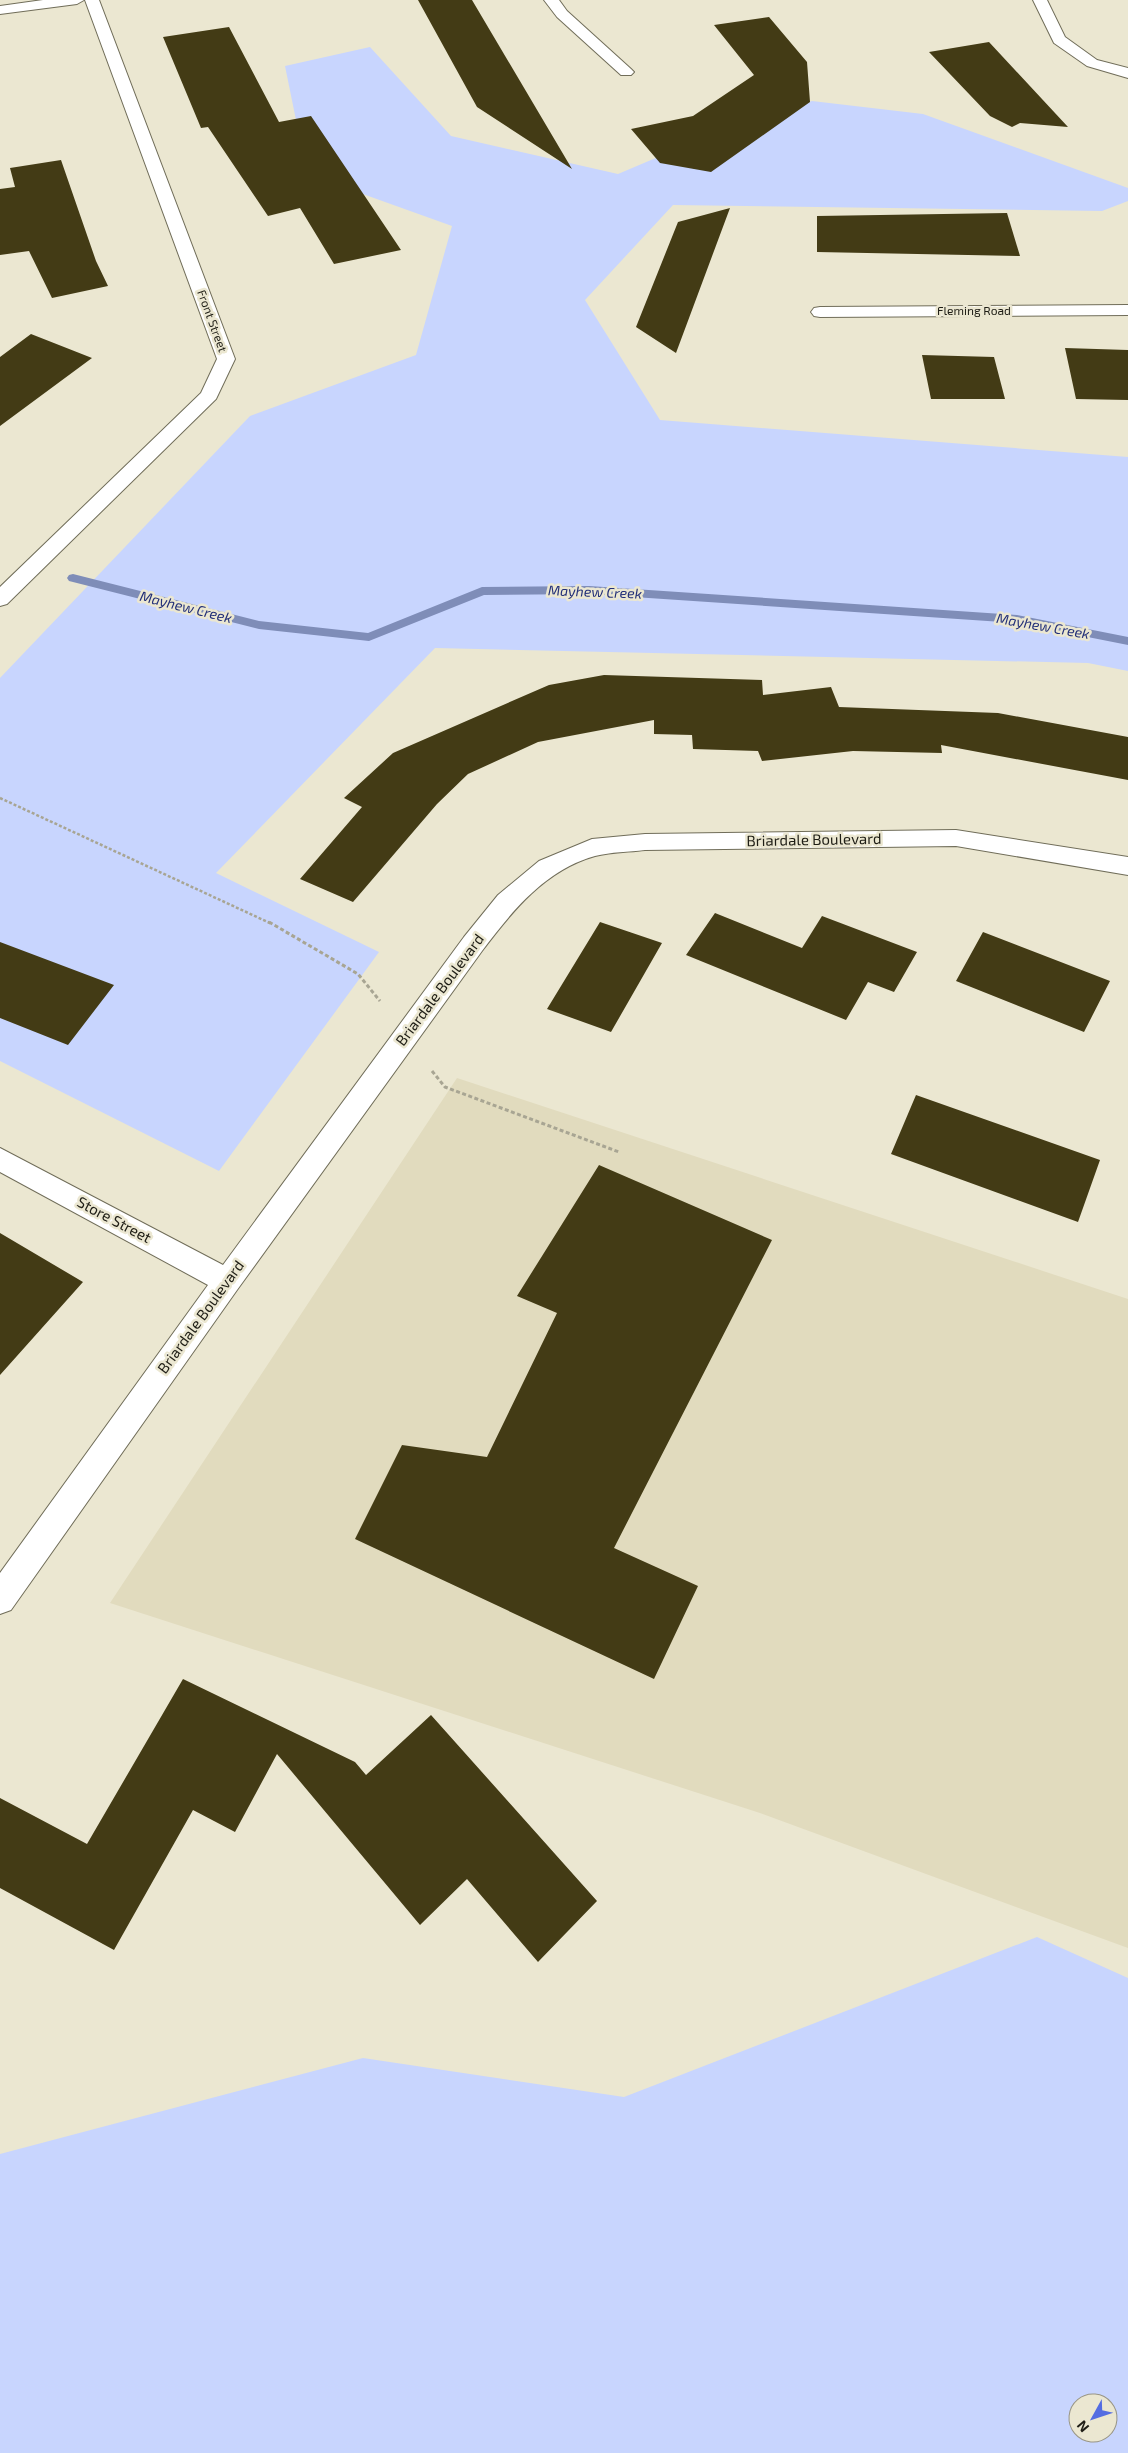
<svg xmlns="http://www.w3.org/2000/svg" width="1128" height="2453" font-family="'Exo 2',sans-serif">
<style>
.built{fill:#e1dbbe}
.green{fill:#c8d5fe;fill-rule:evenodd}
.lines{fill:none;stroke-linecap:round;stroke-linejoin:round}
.stream{fill:#7f8db8;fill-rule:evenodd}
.building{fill:#433b15}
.street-casing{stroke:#706d59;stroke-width:2}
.path-far1{stroke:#a8a593;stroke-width:2.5;stroke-dasharray:3 2;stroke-linecap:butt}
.path{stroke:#a8a593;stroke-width:3;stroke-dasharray:4 2.5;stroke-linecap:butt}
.street{fill:#fff;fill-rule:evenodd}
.labels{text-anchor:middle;stroke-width:5;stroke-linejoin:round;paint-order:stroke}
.far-street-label{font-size:12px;fill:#1e1d15;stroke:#ebe7d1}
.far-water-label{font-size:14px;font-style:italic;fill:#222f78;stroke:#ebe7d1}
.street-label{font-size:15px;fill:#1e1d15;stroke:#ebe7d1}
</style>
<rect width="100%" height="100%" fill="#ebe7d1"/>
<path class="built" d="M457,1078L1128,1299V1948L760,1813L110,1603Z"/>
<path class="green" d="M370,47L451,136L618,174L717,132L812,101L923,114L1128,188V201L1102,211L673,205L585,300L660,420L1128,457V671L1088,663L435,648L216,873L379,952L219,1171L0,1061V678L250,416L416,355L452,226L307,174L285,66Z
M1037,1937L1128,1978V2453H0V2154L363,2058L624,2097ZM1078,2403H1108V2433H1078Z"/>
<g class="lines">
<path class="stream" d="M73,574L259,621L368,633L482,587L589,586L1017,615L1128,637V645L1017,623L589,594L484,595L369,641L259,629L69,581L67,578L69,575Z"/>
</g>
<path class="building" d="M418,0H472L572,169L477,107Z
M769,17L807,62L810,102L711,172L660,163L631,129L693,116L754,75L714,25Z
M229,27L279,122L311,116L401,250L334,264L300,208L268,216L208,127L201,128L163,37Z
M989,42L1068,127L1020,123L1012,127L990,116L929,52Z
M61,160L96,261L108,286L52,298L29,251L0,255V189L15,187L10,168Z
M730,208L676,353L636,327L678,222Z
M1007,213L1020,256L817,252V216Z
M31,334L92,358L0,426V357Z
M1065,348L1128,350V400L1076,399Z
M922,355L994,357L1005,399H931Z
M604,675L762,680L763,695L831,687L839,707L998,713L1128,737V780L941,745L942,753L853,751L762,761L758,751L693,749L692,735L654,734V720L538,742L468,774L437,804L353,902L300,879L362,807L344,798L393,753L549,685Z
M715,913L802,948L822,916L917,952L894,992L868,982L846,1020L686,955Z
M600,922L662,943L611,1032L547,1009Z
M983,932L1110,981L1084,1032L956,981Z
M0,942L114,985L68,1045L0,1018Z
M916,1095L1100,1160L1078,1222L891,1154Z
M599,1165L772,1240L614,1548L698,1586L654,1679L355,1539L402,1445L487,1457L557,1313L517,1296Z
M0,1233L83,1282L0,1375Z
M183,1679L355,1762L366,1775L431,1715L597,1901L538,1962L467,1879L420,1925L277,1754L235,1832L193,1810L114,1950L0,1888V1798L87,1844Z"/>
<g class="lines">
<g class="street-casing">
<path id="street" d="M43,0H84L77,4L0,14V6Z
M85,0H99L235,359L216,399L7,604L0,606V587L201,393L217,359Z
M544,0H559L567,11L631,69L634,72L631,75H621L557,17Z
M1033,0H1047L1065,37L1097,60L1128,68V78L1087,66L1054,43Z
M1128,305V315L820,317L814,316L811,312L814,308L820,307Z
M956,830L1128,857V875L956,846L645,850C629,852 611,852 595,856C545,870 512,911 482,951L237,1290L11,1610L0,1614V1573L208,1285L0,1172V1148L223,1265L464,937L498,895L539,861L592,839L645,834Z"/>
</g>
<path class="path-far1" d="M0,798L272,924"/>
<path class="path" d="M269,922L358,974L380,1001
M432,1071L445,1087L619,1152"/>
<use href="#street" class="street"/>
</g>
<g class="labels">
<g class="far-street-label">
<text x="974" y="315">Fleming Road</text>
<text transform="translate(212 321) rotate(70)" y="4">Front Street</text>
</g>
<g class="far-water-label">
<text transform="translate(595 592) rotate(2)" y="5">Mayhew Creek</text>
<text transform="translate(186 607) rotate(14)" y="5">Mayhew Creek</text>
<text transform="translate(1043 626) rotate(10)" y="5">Mayhew Creek</text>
</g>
<g class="street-label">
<text transform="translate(814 840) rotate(-1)" y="5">Briardale Boulevard</text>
<text transform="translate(440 990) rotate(-53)" y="5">Briardale Boulevard</text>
<text transform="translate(114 1220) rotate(28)" y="5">Store Street</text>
<text transform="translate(201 1317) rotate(-54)" y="5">Briardale Boulevard</text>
</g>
</g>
<g transform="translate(1093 2418) rotate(230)"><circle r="24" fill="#ebe7d1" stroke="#999686"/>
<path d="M0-4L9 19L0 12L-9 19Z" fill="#546de2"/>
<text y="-8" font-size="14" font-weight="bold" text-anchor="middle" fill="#1e1d15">N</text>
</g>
</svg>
